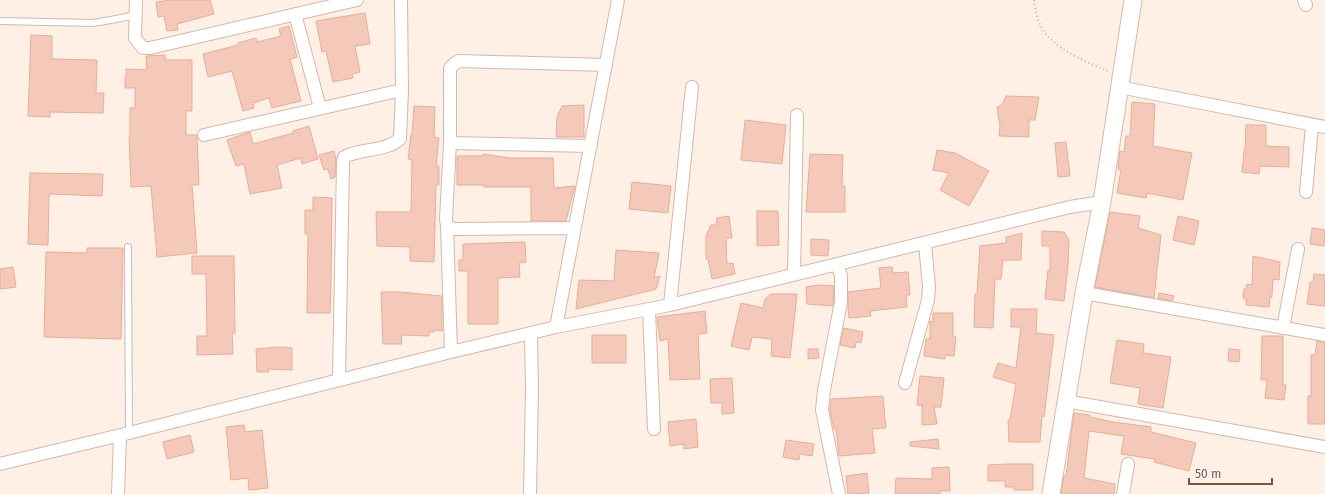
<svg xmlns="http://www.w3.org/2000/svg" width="1325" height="494" font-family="'Fira Sans',sans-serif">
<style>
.building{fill:#f5c9ba;stroke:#e8ad99}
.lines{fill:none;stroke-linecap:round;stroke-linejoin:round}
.lane-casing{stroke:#d2b8ac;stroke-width:8}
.street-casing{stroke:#d2b8ac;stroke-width:14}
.secondary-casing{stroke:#d8b9ab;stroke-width:19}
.path{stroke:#daac9d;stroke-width:2;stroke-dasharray:1 3;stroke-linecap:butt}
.lane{stroke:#fff;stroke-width:6}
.street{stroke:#fff;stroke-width:12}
.secondary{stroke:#fff;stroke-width:17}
</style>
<rect width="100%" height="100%" fill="#fef0e4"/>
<path class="building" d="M171,0H210L214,14L177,24L178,30L167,31L164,16L158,17L156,2Z
M365,13L370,44L355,46L360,72L352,74L353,78L333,82L326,51L322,52L316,21Z
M289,26L297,57L290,59L301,101L272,108L269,98L253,103L254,108L243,111L232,71L208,77L203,54L238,45V43L256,38L257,42L281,36L279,29Z
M31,35L52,36V59L97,60L96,93H104L103,113L50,112V117L28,116Z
M165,55V60H192V111H186V135H197V138L199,185H192L197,253L157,257L151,186L131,187L129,137H130V108H135V88H125V77H126V69L147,70L146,56Z
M1006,96L1039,97L1035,120H1029V137L999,136L1000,126L997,107L1002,105Z
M1132,102L1155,104L1153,146L1192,153L1183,200L1147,193L1146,198L1117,193L1121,170L1118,169L1120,151L1124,152L1126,136H1130Z
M584,105V137H556L557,117L562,106Z
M414,106L435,107L434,137L439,138L436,166H439V185H436L434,262L410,261V247L377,246L376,212H411L412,160L408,159L411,135H412Z
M745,120L786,125L782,164L741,160Z
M1246,125H1266V146L1289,147V167L1260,166L1259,174L1242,172L1244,150H1245Z
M309,126L318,159L302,164L301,158L277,165L282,188L250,194L244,164L236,166L227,140L250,132L253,144L293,133V131Z
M1066,142L1070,176L1058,177L1055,143Z
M937,150L955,153L989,171L969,206L940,190L949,173L933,170Z
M334,151L336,159L335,177L331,179L328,169L324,170L319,155Z
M483,154L509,158H553L554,188L575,186L566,221H531V187H484V185H457V156H483Z
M810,154L843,155L842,186H845V212H806Z
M30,173L103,174L102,196L49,194L48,245L28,244Z
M632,182L671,186L668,213L629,209Z
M313,197L332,198L331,280L330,313H307L308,234H305V210H313Z
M757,211H778L779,245L757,246Z
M1110,212L1140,216L1138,228L1161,235L1154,298L1095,287Z
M729,216L732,238H726L727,264L733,263L735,274L712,279L708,259H706V236L711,225H716L717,218Z
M1178,216L1199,221L1194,245L1173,240Z
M1312,228L1325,230L1324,246L1310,244Z
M1042,231L1064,232L1069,240L1068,266L1064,301L1045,299L1048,270L1050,271V246H1042Z
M1022,233L1021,260H1003L1001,279H995L993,328L974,327L975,294H977L980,246L1006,243V237Z
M811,239L829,240L828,256L811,255Z
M525,242L526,262L519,263L520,277L498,278V324H468V271H459V260H463V244Z
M87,248H123L121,339L44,337L46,252L87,253Z
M616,250L659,253L654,278L660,276L656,289L576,309L579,280L614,281Z
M192,256H234L235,333H232L233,354L197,355V336H207L206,274H192Z
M1253,256L1280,262L1279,280L1273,279L1272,297H1270L1269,307L1246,305V299L1243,298L1244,289H1246L1247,284L1252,285Z
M13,267L16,287L0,289V269Z
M892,267L893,273L908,272L910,295H906L907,307L870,311L871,316L849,318L848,307V292L881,288L879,268Z
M1314,274L1325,275V306L1307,304L1310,282H1313Z
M818,285L834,286L833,306L807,304L806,287Z
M381,292H400L442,296V331L435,330L434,332H429V336L401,335L402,344H383Z
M1159,293L1174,296L1172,301L1158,298Z
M771,294H797L790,358L771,356L772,339L752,337L749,350L731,346L741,303L763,308L765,299Z
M1011,309H1037L1036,333L1054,335L1044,417L1042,416L1040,442H1009L1008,420H1010L1016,384L993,377L998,363L1016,368L1021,327H1011Z
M705,311L707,333L698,334L700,379L670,380L668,339L660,341L657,317Z
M933,313H953V337H956L954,356L945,355V359L924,356L926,339H930V321L933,322Z
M844,328L863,332L861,343L856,342L855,348L840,345Z
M592,335H626V363H592Z
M1262,336H1283V385H1286L1284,400L1265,398L1267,380H1261Z
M1117,340L1144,344L1143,353L1171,357L1163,408L1138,404L1140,388L1110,383Z
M1317,341L1325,342V424H1308V396H1311V355H1315Z
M280,347L292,348V370L268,369L269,372H257L256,349Z
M808,349H818L819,358L808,359Z
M1229,349L1240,350L1239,362L1228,361Z
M920,376L944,378L941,407H934L937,424L922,425V405H917Z
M732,378L734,413L722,414V403H711L710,379Z
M883,396L886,428L872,429L875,453L839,456L836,429H834L830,410L831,399Z
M1074,413L1090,415V417L1113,422L1151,427V432L1196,443L1189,471L1154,462L1155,459L1121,454L1124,436L1089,431L1084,478L1115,484L1114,494H1061L1064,476H1066Z
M696,419L698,447L684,449V444L670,446L668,422Z
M244,425L245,432L262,430L268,488L249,490L248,478L231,480L226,427Z
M190,435L194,452L167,459L163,442Z
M938,439L939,449L910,446V442Z
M786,440L814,444L812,456L800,454L799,460L783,457Z
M1006,464H1033V490H1014V487H1005V481H988V465Z
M949,467L950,491H940V494H895L896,478L932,479V468Z
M867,473L869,493L848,494L846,476Z"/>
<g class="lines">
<g class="lane-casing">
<path id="lane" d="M0,21L93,23L111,20L136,15
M128,247L129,433"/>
</g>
<g class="street-casing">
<path id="street" d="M136,0L135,38L143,48H150L357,0
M1304,0L1306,5
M295,14L320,108
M1119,87L1325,127
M204,135L402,90
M450,143L591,146
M1306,192L1312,126
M447,226L451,352
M575,228L454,229L447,226L446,219L450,143V68L454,64L459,61L606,65
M837,264L841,276V302L824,390L822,410L839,494
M794,275L797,115
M1084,293L1325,335
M670,305L692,87
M649,310L654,429
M556,327L618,0
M1283,328L1298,249
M339,380L343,164L344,157C362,148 384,152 400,139L402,90L401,0
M905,383L928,300L929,287L925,243
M1066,401L1325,447
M0,464L129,433L451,352L556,327L670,305L1070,207L1102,202
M118,494L120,435
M530,494L532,390L531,334
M1123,494L1128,464"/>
</g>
<g class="secondary-casing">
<path id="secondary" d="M1051,494L1084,293L1102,202L1133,0"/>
</g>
<path class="path" d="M1034,0C1035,9 1037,19 1041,27C1054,49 1086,62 1108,71"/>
<use href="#lane" class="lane"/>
<use href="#street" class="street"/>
<use href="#secondary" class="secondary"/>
</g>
<path d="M1189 478v6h83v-6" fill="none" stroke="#785248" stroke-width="2"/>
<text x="1195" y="478" font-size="12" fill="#785248" stroke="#fff5ec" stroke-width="3" paint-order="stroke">50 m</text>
</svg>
